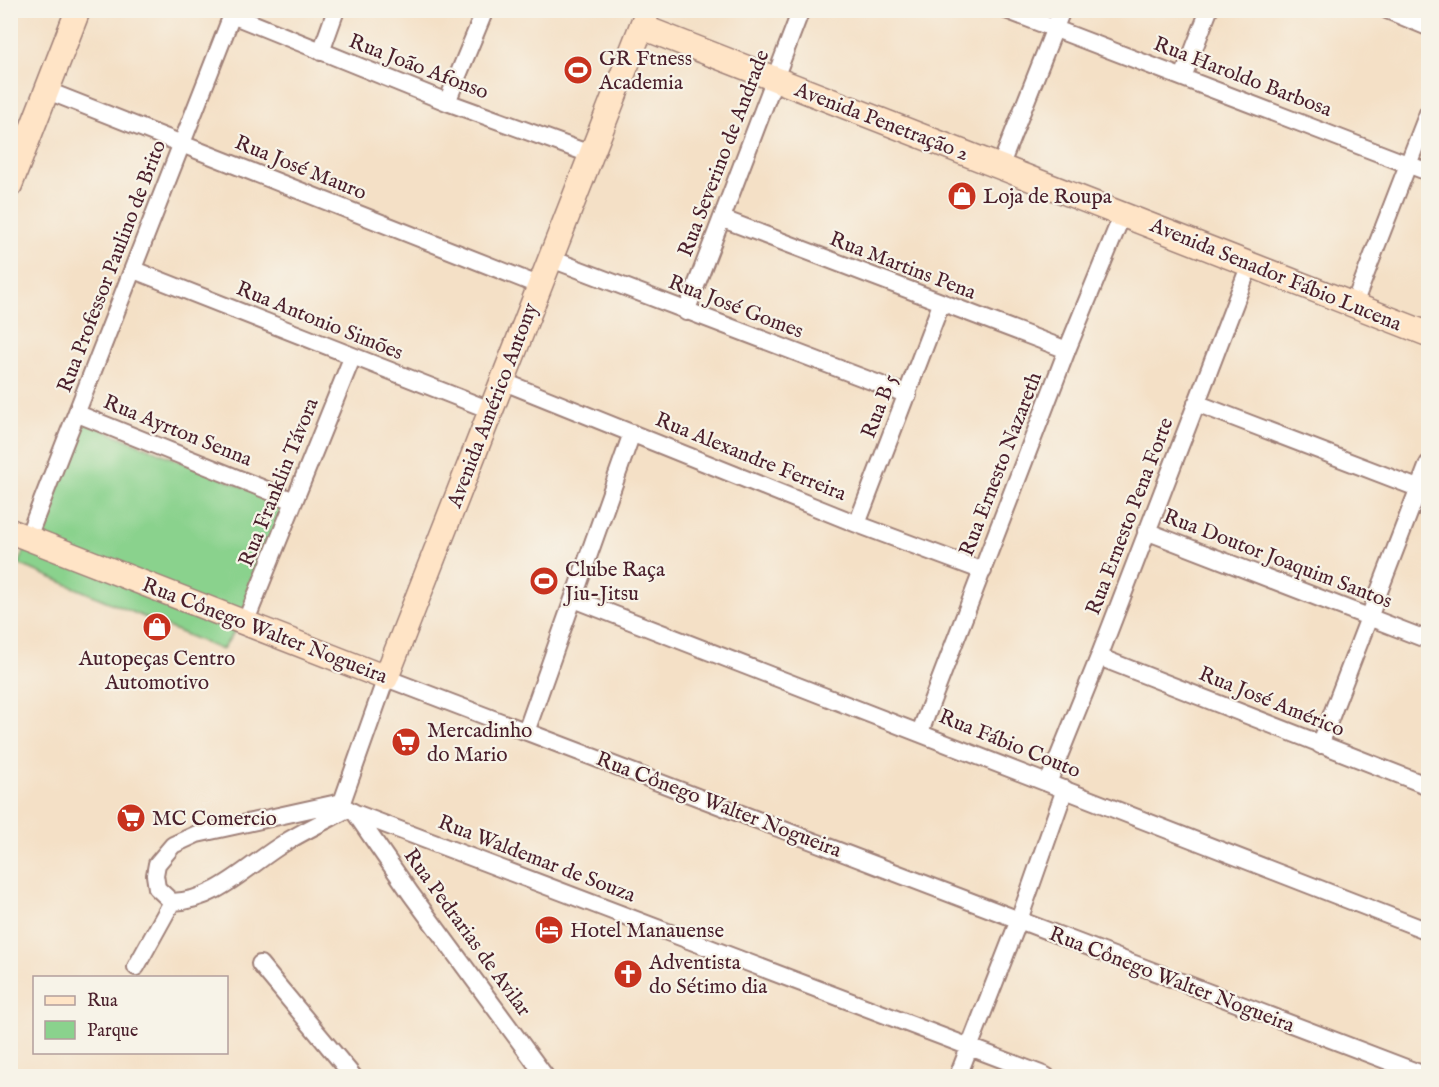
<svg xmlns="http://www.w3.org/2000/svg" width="1439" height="1087" font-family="'IM FELL English',serif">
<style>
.green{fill:#8ad28d;stroke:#6a785c;stroke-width:1.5}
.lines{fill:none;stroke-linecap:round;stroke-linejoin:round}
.street-casing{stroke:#9f8078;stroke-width:20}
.secondary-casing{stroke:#9f8078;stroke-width:27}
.street{stroke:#fff;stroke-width:16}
.secondary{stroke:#ffe4c6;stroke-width:24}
.labels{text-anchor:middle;stroke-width:4.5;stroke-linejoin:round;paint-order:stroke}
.poi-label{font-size:21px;fill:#4a1f2b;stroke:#f7f3e8;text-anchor:start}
.street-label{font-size:21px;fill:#4a1f2b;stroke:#f7f3e8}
</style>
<rect width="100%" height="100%" fill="#f7f3e8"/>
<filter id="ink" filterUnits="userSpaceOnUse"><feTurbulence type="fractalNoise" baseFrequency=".0167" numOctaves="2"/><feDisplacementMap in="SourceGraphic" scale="12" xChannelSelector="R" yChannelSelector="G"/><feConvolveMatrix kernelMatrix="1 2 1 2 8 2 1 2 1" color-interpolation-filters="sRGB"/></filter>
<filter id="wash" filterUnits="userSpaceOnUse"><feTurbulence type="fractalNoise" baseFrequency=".008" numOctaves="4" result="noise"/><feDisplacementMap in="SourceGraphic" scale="24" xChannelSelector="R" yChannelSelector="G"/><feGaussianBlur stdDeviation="1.35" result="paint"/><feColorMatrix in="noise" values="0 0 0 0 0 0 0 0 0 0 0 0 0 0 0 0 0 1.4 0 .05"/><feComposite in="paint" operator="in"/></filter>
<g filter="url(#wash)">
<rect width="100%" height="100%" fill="#f4e0c6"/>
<path class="green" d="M79,420L288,505L237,628L222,650L19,564Z"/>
</g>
<g filter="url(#ink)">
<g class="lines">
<g class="street-casing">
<path id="street" d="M1006,10L1428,172
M1387,10L1428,27
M232,15L447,102L590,154
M321,52L336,10
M1183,77L1209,10
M48,91L538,285
M447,102L485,10
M1000,167L1062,10
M723,219L1067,350
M549,258L908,395
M134,270L490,410
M1354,304L1428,113
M686,312L801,10
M502,381L857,524L983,571
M1196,403L1428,492
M78,414L294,501
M857,524L941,304
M1146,531L1428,640
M28,537L234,10
M574,599L1428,931
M245,623L352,358
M1099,657L1428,786
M527,729L632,433
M920,732L1067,350L1123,213
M1320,745L1428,464
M1048,783L1099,657L1250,264
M342,802L386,678L1427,1076
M342,802L344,807L355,813L1046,1076
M342,802L197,834L173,845L157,864L155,875L157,888L172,902C217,901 249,864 286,842C306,830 327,820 348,809
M355,813L411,894L545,1076
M260,964L353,1076
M136,967L172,902
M958,1076L1019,920L1065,789"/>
</g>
<g class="secondary-casing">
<path id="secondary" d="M642,27L1428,334
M10,185L78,10
M10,531L386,678L648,10"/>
</g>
<use href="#street" class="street"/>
<use href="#secondary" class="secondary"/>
</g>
</g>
<defs>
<g id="stadium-disc" transform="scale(1.5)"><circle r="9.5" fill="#c8321e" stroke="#f7f3e8"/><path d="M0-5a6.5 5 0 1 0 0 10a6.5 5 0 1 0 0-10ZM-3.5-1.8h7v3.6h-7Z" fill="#fff"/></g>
<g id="shop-disc" transform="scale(1.5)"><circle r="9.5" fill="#c8321e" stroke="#f7f3e8"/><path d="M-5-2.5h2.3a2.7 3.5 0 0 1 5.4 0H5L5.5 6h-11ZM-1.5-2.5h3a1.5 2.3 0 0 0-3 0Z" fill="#fff"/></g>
<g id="supermarket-disc" transform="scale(1.5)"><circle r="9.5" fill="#c8321e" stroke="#f7f3e8"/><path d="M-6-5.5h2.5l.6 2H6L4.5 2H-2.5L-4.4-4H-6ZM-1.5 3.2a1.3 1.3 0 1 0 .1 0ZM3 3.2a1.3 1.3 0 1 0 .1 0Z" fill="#fff"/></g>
<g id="hotel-disc" transform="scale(1.5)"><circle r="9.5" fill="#c8321e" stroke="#f7f3e8"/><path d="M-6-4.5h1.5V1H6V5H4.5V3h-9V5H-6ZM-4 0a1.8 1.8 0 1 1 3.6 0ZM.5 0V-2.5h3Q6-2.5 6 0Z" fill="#fff"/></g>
<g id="church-disc" transform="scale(1.5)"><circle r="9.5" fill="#c8321e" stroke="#f7f3e8"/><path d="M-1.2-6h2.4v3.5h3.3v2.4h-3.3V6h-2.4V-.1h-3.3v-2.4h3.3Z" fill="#fff"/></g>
</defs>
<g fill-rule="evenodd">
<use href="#stadium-disc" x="578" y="70"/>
<use href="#shop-disc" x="962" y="196"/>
<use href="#stadium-disc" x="544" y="581"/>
<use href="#shop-disc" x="157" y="627"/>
<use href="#supermarket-disc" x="406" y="742"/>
<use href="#supermarket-disc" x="131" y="818"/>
<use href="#hotel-disc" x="549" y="930"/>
<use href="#church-disc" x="628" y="974"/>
</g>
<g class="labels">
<g class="poi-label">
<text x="599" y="65">GR Ftness<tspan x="599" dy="24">Academia</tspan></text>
<text x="983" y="203">Loja de Roupa</text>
<text x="565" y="576">Clube Raça<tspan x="565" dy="24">Jiu-Jitsu</tspan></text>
<text x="157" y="665" text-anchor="middle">Autopeças Centro<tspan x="157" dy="24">Automotivo</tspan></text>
<text x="427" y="737">Mercadinho<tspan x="427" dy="24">do Mario</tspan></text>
<text x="152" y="825">MC Comercio</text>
<text x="570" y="937">Hotel Manauense</text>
<text x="649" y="969">Adventista<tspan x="649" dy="24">do Sétimo dia</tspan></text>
</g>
<g class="street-label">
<text transform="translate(419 66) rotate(21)" y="7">Rua João Afonso</text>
<text transform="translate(1243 76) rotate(21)" y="7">Rua Haroldo Barbosa</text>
<text transform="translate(882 121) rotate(21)" y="7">Avenida Penetração 2</text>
<text transform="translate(723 153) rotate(-69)" y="7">Rua Severino de Andrade</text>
<text transform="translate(301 167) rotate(22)" y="7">Rua José Mauro</text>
<text transform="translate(903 265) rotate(21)" y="7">Rua Martins Pena</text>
<text transform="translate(111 266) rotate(-69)" y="7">Rua Professor Paulino de Brito</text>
<text transform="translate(1276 274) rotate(22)" y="7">Avenida Senador Fábio Lucena</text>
<text transform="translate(736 306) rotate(21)" y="7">Rua José Gomes</text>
<text transform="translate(320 320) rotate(22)" y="7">Rua Antonio Simões</text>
<text transform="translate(492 405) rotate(-69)" y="7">Avenida Américo Antony</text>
<text transform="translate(879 406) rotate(-69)" y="7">Rua B 5</text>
<text transform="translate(178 430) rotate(22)" y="7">Rua Ayrton Senna</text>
<text transform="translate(751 456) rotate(22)" y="7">Rua Alexandre Ferreira</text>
<text transform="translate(1000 464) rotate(-69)" y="7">Rua Ernesto Nazareth</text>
<text transform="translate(278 482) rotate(-68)" y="7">Rua Franklin Távora</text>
<text transform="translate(1129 516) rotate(-69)" y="7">Rua Ernesto Pena Forte</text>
<text transform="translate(1278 558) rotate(21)" y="7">Rua Doutor Joaquim Santos</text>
<text transform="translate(265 630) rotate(21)" y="7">Rua Cônego Walter Nogueira</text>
<text transform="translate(1272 701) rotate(22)" y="7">Rua José Américo</text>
<text transform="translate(1010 743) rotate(22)" y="7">Rua Fábio Couto</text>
<text transform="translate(719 804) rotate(21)" y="7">Rua Cônego Walter Nogueira</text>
<text transform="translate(537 858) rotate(21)" y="7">Rua Waldemar de Souza</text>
<text transform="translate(468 932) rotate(54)" y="7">Rua Pedrarias de Avilar</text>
<text transform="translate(1172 979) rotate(21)" y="7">Rua Cônego Walter Nogueira</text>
</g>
</g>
<rect width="1439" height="1087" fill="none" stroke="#f7f3e8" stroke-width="36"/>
<rect x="33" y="976" width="195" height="78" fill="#f7f3e8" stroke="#b29e9c" stroke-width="1.5"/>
<rect x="45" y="996" width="30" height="9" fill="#ffe4c6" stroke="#b29e9c" stroke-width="1.5"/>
<text x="87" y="1006" font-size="18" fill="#4a1f2b">Rua</text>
<rect x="45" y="1021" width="30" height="18" fill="#8ad28d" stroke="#b29e9c" stroke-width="1.5"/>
<text x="87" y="1036" font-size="18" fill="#4a1f2b">Parque</text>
</svg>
